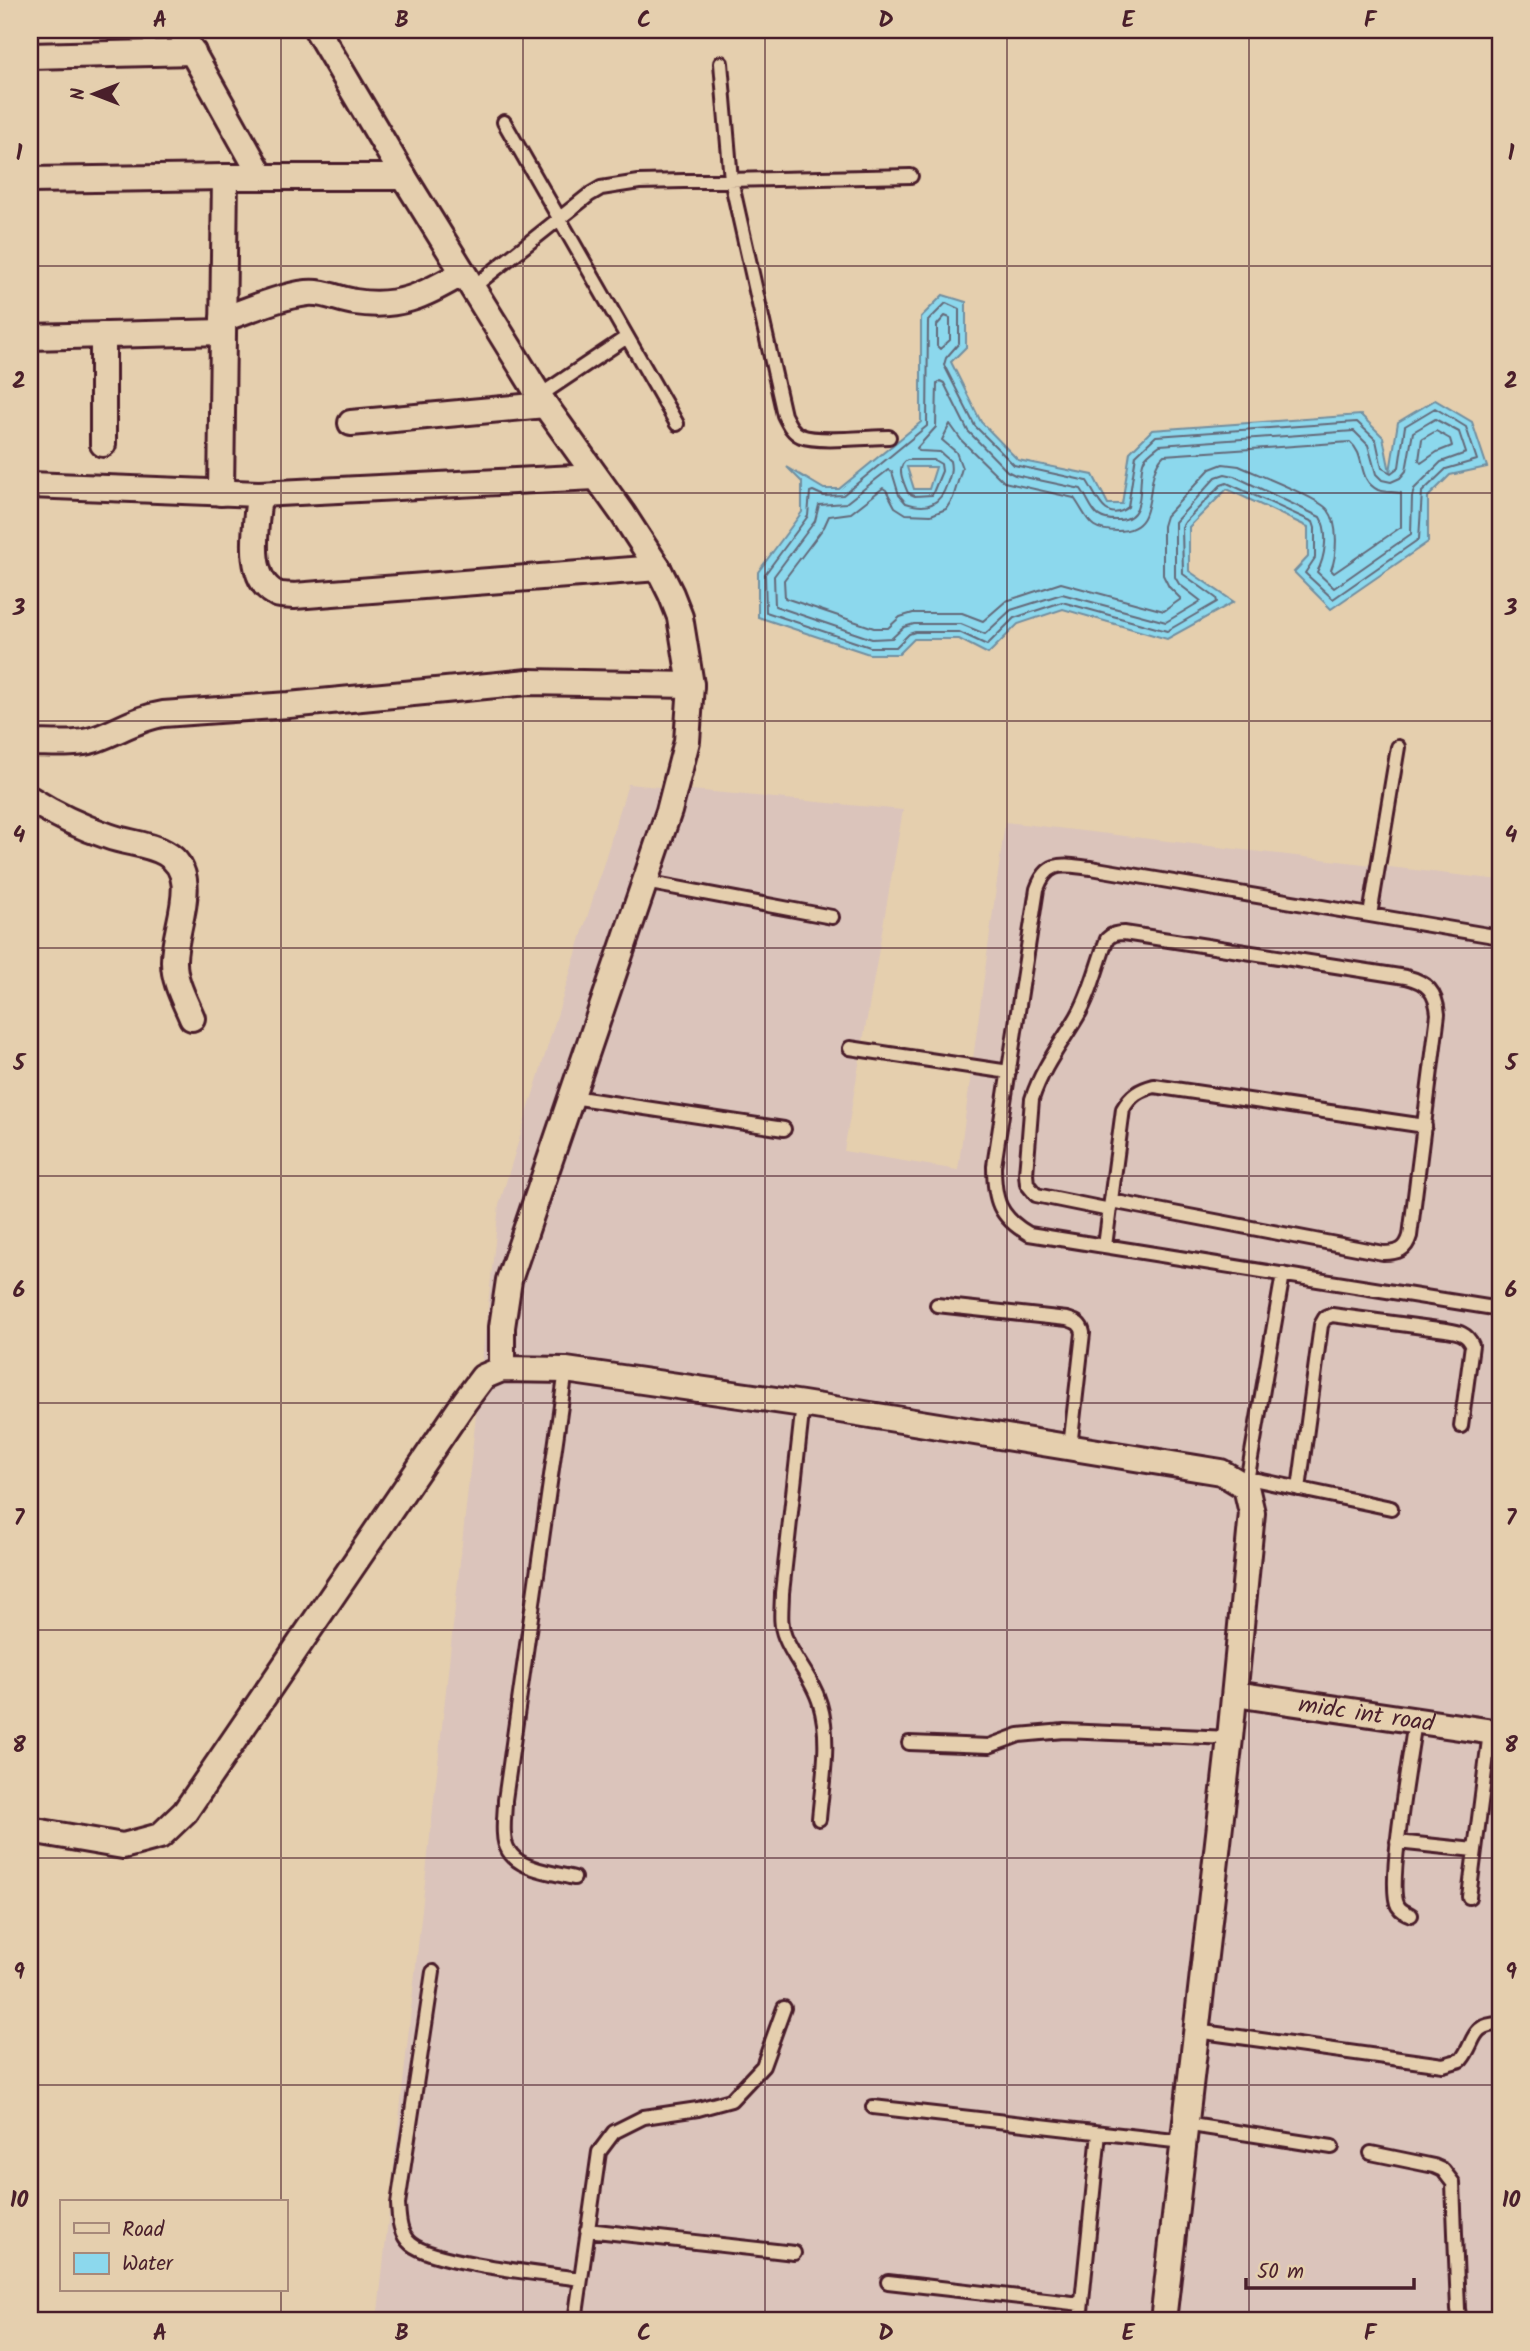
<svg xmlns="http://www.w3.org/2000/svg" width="1530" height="2351" font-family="Kalam,sans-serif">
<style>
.built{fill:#dbc4bb}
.water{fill:#8cd8ed;stroke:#728e9f;stroke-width:2;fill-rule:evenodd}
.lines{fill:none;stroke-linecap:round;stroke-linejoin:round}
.shore{stroke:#646979;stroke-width:2}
.lane-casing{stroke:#4a1f2b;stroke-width:18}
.street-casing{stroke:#4a1f2b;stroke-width:30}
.lane{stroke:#e5cfae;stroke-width:12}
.street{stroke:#e5cfae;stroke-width:24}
.grid{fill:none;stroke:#4a1f2b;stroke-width:2;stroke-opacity:0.55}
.labels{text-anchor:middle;stroke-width:7;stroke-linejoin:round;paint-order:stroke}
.street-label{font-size:24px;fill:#4a1f2b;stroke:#e5cfae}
.neatline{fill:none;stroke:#4a1f2b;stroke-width:2.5}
.grid-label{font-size:23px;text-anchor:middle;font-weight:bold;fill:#4a1f2b}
</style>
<rect width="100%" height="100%" fill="#e5cfae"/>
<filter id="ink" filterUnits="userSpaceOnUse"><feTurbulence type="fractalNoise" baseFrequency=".0143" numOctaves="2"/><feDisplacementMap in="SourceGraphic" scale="14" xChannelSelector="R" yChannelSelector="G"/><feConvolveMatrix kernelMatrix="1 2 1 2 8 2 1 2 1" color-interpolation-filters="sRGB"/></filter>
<g filter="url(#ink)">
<path class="built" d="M628,784L903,810L844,1151L958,1170L1005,822L1500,880V2321H377L499,1205Z"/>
<path class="water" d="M943,295L966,302V347L951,362L981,422L1018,460L1093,475L1108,504H1122L1130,452L1152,430L1361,415L1383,437L1390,472L1398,422L1435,400L1472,422L1487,467L1450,475L1428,497V542L1331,609L1294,572L1308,557V527L1227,489L1189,527V571L1234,602L1167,639L1063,609L1018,624L988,654L959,639H914L899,654H869L758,617V572L802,512V482L787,467L824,489H839L921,422V317ZM936,467L929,489H914L907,467Z"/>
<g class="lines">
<path class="shore" d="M946,303L959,309V343L946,358L944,365L975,426L1014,465L1087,481C1097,496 1105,525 1128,507L1136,455L1156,436L1357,422L1376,440L1382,468L1391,473L1399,467L1405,426L1435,408L1466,427L1477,460L1446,469L1422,492L1419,539L1333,599L1305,573L1315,558V528L1313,522L1227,483L1221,485L1185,522L1182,527L1183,574L1216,598L1217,602L1167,631L1062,602L1014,618L987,645L959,632H915L909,634L896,647H870L766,612L765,574L808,516L810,492L813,491L824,496L843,495L927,426L928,321Z
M945,316L950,318V340L940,349L937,346V325Z
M940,381L944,383L968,431L1007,471L1015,475L1081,489C1094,508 1092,521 1119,520C1149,519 1136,478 1144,460C1147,454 1155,449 1160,445L1354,431L1368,445L1376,474L1382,480L1391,482L1400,478L1406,471L1413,432L1435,419L1459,432L1466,453L1441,462L1414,489L1412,497L1411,534L1334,588L1317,572C1325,558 1329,532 1320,517L1234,476L1225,474L1216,477L1175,522V577L1179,584L1201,601L1166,622L1062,594L1011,610L985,634L961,624H914L904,627L892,638L872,639L775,606L774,576L815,521L819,505L846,503L888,470L892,472L899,495L906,503C927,510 940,505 947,484C950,476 952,470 950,461L940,452L919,451L917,448L936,427L937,384Z
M950,424L962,441L1004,482L1074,498C1089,519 1087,531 1118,531C1164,530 1140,477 1164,455L1350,442C1367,456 1356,479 1378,490C1386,493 1394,491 1401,493V527L1334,573L1331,570C1337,555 1339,524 1328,510C1319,498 1256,474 1239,466L1223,464L1210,469L1166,516L1163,526V575L1169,587L1181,599L1164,611L1061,583L1006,601L983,621L962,613H913L900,617L888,628H874L785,598L784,580L824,527L829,516L851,513L883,488L886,490L895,507L906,514L931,515L946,509L953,498L962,468L956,452L942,440Z
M1436,431L1450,439L1452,446L1437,452L1421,463L1419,460L1422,439Z
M907,460H934L941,464L942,471L932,495L915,496L908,493C904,483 895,467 907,460Z"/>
<g class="lane-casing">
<path id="lane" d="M721,63L731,180L784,415C788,423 792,432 801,436C819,443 868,437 889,437
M504,122L677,424
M472,288L589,195L601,188L639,182L911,176
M539,396L627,337
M645,882L832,917
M1370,915L1398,747
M1500,937L1091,868C1063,865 1048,859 1037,889L994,1166C994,1200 999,1217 1029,1234L1500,1309
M850,1048L1009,1072
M572,1097L784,1129
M1110,1210L1036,1195L1027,1184L1026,1174L1032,1099C1042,1068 1061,1044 1077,1017C1091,994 1097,964 1107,939C1112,934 1116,933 1124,933L1406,977C1427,982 1436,992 1438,1014L1410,1236C1406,1250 1398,1253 1383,1253L1111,1201
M1105,1246L1123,1109C1131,1095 1139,1090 1154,1086L1425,1126
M937,1305L1067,1319C1076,1322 1081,1323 1083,1333L1070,1447
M566,1370L505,1800C505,1812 503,1823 504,1834C505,1870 548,1871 574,1878
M803,1404L782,1593C782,1607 779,1623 785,1637C794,1660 813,1679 820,1704C831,1741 822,1782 819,1819
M1248,1478L1391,1508
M1246,1487L1283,1274
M1299,1489L1321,1325L1325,1318L1332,1315L1446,1330C1458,1332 1467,1333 1472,1345L1461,1426
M909,1743L989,1746L1019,1735L1064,1731L1230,1738
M1397,1842L1474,1850
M1469,1897L1490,1732
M1411,1915C1406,1913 1401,1911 1398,1906C1386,1887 1411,1751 1415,1721
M433,1972L398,2204C399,2218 399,2234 411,2244C434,2263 544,2274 580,2279
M1196,2031L1443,2065L1461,2060C1476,2042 1470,2024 1500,2024
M873,2107L1183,2142
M1185,2124L1332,2147
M1371,2153L1434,2166L1443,2170L1453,2183L1458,2309L1460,2321
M587,2230L794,2253
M888,2282L1081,2304
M575,2321L599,2152L614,2132L644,2117L698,2109L731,2100L763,2066L784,2008
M1080,2321L1099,2133"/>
</g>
<g class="street-casing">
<g id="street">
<path d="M180,30L262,177"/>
<path d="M317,30L404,177L545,405L623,514L658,568L671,594L680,617L691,685L687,741L669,811L509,1280L502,1327V1369"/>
<path d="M30,56L193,52"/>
<path d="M30,180L225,177H404"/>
<path d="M223,319C249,310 281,296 307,293C323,291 340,300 355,302C401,309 425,294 463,273"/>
<path d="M103,335V444"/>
<path d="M30,337L223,332"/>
<path d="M351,423L545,405"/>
<path d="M30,485L259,494L595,477"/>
<path d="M221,493L225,177"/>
<path d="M259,494C257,522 244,579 277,594C282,596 289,595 294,596L658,568"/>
<path d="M30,743C51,743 75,746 96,739C119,731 138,718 163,714L289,705L528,682L691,685"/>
<path d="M30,799C54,814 81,827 108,836C126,843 147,843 165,853C204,874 173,928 174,962C174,982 185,1001 192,1018"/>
<path id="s1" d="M1235,1694L1500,1733"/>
<path d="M30,1830L123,1846L160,1836L185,1812L465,1401L483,1377L502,1369L566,1370L803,1404L1221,1472L1246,1487L1252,1513L1230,1738L1163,2321"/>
</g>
</g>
<use href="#lane" class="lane"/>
<use href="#street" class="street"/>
</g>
</g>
<path class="grid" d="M281,30V2202M523,30V2321M765,30V2321M1007,30V2321M1249,30V2321M30,266H1500M30,493H1500M30,721H1500M30,948H1500M30,1176H1500M30,1403H1500M30,1630H1500M30,1858H1500M30,2085H1500M281,2290V2321"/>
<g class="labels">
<g class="street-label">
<text dy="8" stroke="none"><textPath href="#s1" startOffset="133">midc int road</textPath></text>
</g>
</g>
<rect width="1530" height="2351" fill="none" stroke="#e5cfae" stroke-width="77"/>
<rect x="60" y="2200" width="228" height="91" fill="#e5cfae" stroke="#a7897a" stroke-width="2"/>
<rect x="74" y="2223" width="35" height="10" fill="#e5cfae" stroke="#a7897a" stroke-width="2"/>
<text x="122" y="2236" font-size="21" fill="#4a1f2b">Road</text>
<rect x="74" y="2253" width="35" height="21" fill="#8cd8ed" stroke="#a7897a" stroke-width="2"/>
<text x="122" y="2270" font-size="21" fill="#4a1f2b">Water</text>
<g transform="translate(94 94) rotate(270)" stroke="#e5cfae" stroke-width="5" paint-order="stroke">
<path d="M0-5L12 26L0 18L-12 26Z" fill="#4a1f2b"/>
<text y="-10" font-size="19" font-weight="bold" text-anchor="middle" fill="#4a1f2b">N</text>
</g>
<path d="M1246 2278v10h168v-10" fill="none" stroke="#4a1f2b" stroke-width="3.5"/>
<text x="1257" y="2278" font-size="21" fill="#4a1f2b" stroke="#e5cfae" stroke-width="5" paint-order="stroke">50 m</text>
<rect x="38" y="38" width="1454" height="2274" class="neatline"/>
<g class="grid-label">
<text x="160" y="27">A</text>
<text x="402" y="27">B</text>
<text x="644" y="27">C</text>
<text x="886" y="27">D</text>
<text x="1128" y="27">E</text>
<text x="1370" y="27">F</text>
<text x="19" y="160">1</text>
<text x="1511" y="160">1</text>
<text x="19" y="388">2</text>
<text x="1511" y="388">2</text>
<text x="19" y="615">3</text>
<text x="1511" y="615">3</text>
<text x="19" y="842">4</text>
<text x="1511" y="842">4</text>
<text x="19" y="1070">5</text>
<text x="1511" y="1070">5</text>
<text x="19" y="1297">6</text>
<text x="1511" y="1297">6</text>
<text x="19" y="1525">7</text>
<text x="1511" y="1525">7</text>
<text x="19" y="1752">8</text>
<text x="1511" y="1752">8</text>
<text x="19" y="1979">9</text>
<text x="1511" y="1979">9</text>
<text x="19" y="2207">10</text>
<text x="1511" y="2207">10</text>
<text x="160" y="2340">A</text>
<text x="402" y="2340">B</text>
<text x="644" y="2340">C</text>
<text x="886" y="2340">D</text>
<text x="1128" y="2340">E</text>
<text x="1370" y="2340">F</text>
</g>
</svg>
